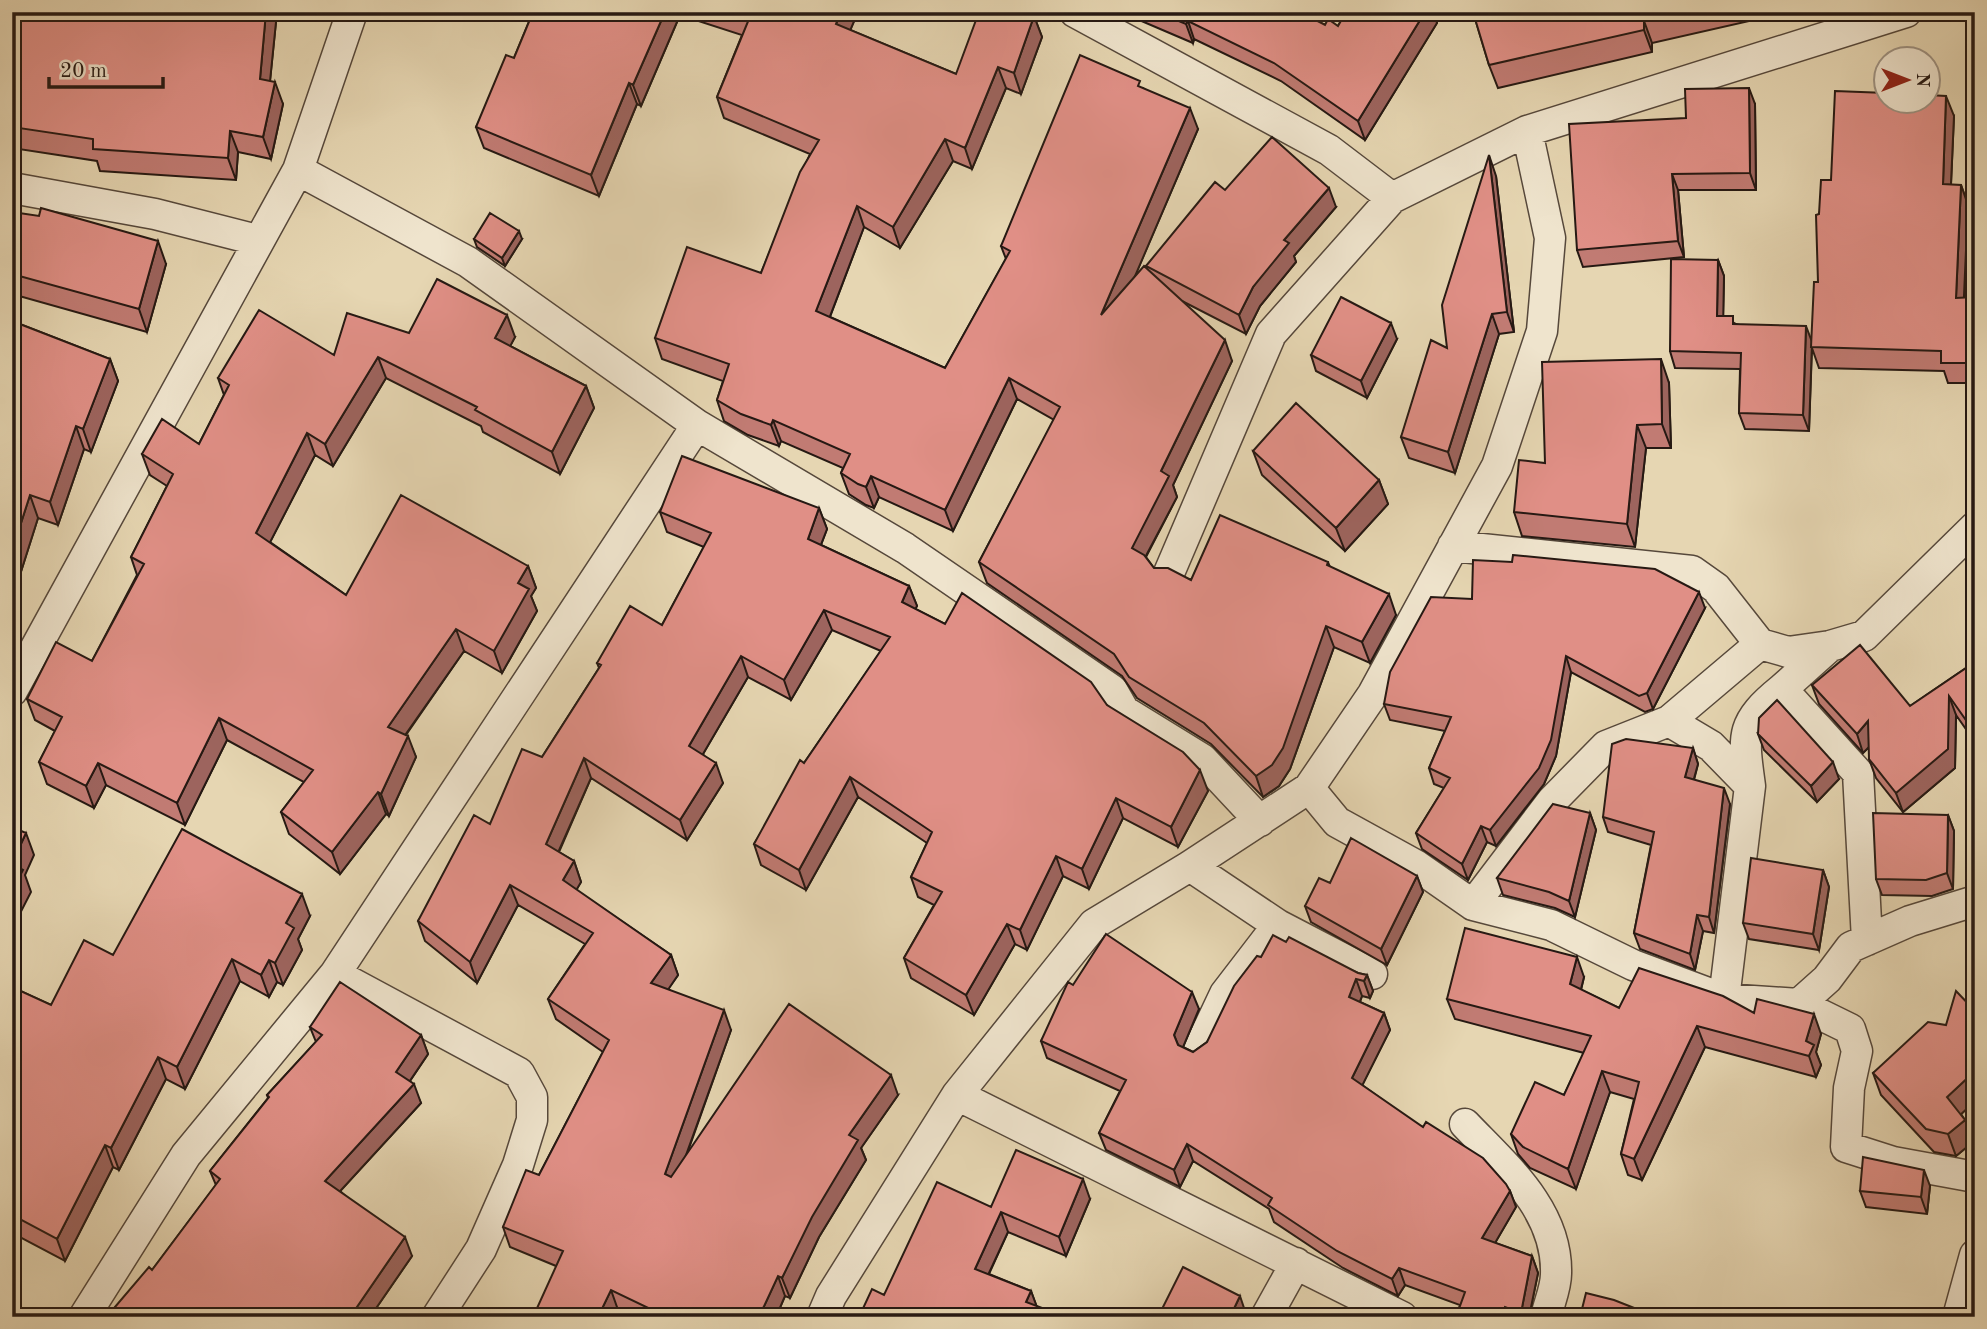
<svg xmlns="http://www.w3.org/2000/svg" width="1987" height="1329" font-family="'Old Standard TT',serif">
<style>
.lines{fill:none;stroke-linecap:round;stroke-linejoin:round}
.minor-casing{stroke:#56483b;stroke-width:33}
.minor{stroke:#efe4cd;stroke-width:30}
.wall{fill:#c17b73;stroke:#261913;stroke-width:2}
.shaded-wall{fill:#9d645e;stroke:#261913;stroke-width:2}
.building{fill:#e08f86;stroke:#261913;stroke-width:2}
</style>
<rect width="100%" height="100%" fill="#e6d6b2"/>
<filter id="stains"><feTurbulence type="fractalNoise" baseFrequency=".00286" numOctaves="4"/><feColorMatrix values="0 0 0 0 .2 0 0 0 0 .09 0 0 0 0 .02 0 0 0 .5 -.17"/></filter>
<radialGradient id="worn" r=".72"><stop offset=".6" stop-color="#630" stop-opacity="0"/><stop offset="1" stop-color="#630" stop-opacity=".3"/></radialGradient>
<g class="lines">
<g class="minor-casing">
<path id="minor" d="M1075,12L1329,150L1392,198
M298,170L468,262L697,425L905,548L1112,690L1124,711L1202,759L1260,821
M12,188L155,214L257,240
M1453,546L1692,571L1716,588L1760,644L1788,652L1830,646L1864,636L1975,527
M1169,573L1271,334L1392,198L1527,131L1906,12
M1830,646L1782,689L1858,773L1867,940
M12,691L298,170L352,12
M1669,721L1711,746L1750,786
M1309,788L1337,822L1417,866L1473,905L1551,925L1633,965L1724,999L1799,1004L1850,1029L1857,1051L1849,1088L1846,1147L1893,1162L1975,1177
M1190,866L1278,925L1372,974
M1473,905L1552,801L1606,746L1669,721L1760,644
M335,974L519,1073L532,1097V1120L518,1165L481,1249L437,1317
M1724,999L1750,786C1743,735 1740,723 1782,689
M1799,1004L1827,979L1851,947L1910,921L1975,901
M1198,1051L1225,994L1278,925
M957,1095L1402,1317
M1465,1124C1505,1166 1558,1210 1556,1274C1556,1288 1549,1303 1546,1317
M84,1317L186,1155L335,974L697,425
M822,1317L831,1296L957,1095L1094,924L1190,866L1309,788L1373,694L1497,466L1542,331L1550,238L1527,131
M1266,1317L1296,1263
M1958,1317L1975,1255"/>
</g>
<use href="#minor" class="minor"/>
</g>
<path class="wall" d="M12,12H277L270,81L283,104L271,159L238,152L236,180L100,171L97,161L12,148Z
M533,12H858L850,30L956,74L1034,16L1042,37L1021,94L1006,88L972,169L953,161L900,248L864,227L830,317L945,368L1006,259L1001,246L1143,88L1198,129L1134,278L1147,269L1146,266L1225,190L1336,207L1294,256L1296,262L1260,306L1246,334L1182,301L1232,361L1173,485L1177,497L1146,557L1154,568L1191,580L1328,562L1330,567L1396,615L1370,663L1334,647L1290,769L1279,786L1263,797L1211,744L1137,698L1122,676L987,583L979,562L1054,420L1017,399L953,531L879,497L874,508L866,505L849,494L841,473L843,468L781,441L779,446L748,435L724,421L717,400L723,381L662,359L655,338L761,273L810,154L724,118L717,97L742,35L680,15L641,106L637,104L599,196L484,148L476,127L514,58Z
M1130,12H1300L1325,25L1338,26L1346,12H1433L1437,23L1365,140L1281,81L1194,39L1193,43L1132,17Z
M1473,12H1789L1652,43V52L1498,88L1489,65Z
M1755,104L1756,190H1678L1684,257L1583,267L1577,250L1686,118Z
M1954,116L1951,185H1961L1968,205L1964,298L1975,297V383H1948L1944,371L1819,368L1812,348L1809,431L1745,429L1739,413L1740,369L1675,368L1670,351L1718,260L1724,276L1723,316L1736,324L1812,341L1818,282L1819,214L1831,180Z
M1496,176L1514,332L1499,334L1455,473L1409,458L1401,437L1447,348Z
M12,212L166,264L147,332L12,294Z
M474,239H522L505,266L477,247Z
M12,321L110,359L118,381L91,452L84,449L58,525L38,518L12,600Z
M409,333L515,337L510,346L586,386L594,408L560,474L483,432L481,426L386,378L333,466L315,455L270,542L346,595L528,566L536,588L531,596L537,611L502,673L464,651L406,735L416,757L389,816L386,814L340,874L289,834L281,812L304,782L227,740L185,825L106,785L94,808L47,784L39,762L55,731L35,720L27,699L92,661L137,575L131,557L167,486L150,475L142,454L199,444L224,395L218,378L334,355Z
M1397,339L1367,398L1316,371L1311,355Z
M1669,383L1671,448H1646L1635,547L1522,536L1514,512L1545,463Z
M1253,451L1379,480L1388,504L1345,551L1262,475Z
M819,508L827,529L821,545L909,586L917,606L915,609L1107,705L1208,791L1178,847L1123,818L1089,889L1063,876L1027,950L1015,944L974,1015L911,978L904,958L934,905L918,897L911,877L927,843L858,797L806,890L761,865L754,844L804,763L881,651L832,630L791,700L748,677L703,754L723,783L687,840L591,778L559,852L574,861L581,882L576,890L671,955L678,975L668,989L731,1030L687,1154L898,1095L861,1148L866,1160L819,1237L790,1298L785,1296L776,1317H632L618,1310L556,1266L510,1247L503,1227L539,1175L603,1052L556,1019L548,999L585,944L518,905L477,983L425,941L418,921L490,824L542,757L599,668L597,663L662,625L704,547L667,532L660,512Z
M1705,608L1653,709L1645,712L1571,672L1556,756L1544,784L1496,846L1487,842L1468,880L1422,849L1416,833L1444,788L1434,784L1429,768L1445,731L1390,720L1384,704Z
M1975,662V742L1956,715L1955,768L1903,812L1876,778L1869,759V747L1863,753L1819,704L1812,685L1910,706Z
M1758,734L1839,779L1817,802L1764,750Z
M1693,748L1698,764L1694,780L1730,804L1714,933L1703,931L1695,970L1640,949L1634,933L1651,845L1608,832L1603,817Z
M1590,813L1596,830L1575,917L1555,908L1503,895L1497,878Z
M1948,815L1954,831L1953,889L1932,896L1882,895L1876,879Z
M1823,870L1829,887L1819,950L1749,939L1743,923Z
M1417,876L1423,892L1387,965L1311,922L1305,906L1330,883Z
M310,916L298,939L302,950L283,985L277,982L269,997L240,981L185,1089L166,1079L119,1170L113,1167L65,1261L12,1233V987L51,1005L113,955Z
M1286,942L1358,973L1367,975L1373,991L1370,998L1362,996L1360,1002L1384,1013L1390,1030L1362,1085L1510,1191L1516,1207L1495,1243L1532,1256L1538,1273L1529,1317H1456L1460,1305L1405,1285L1398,1296L1343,1268L1274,1222L1269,1209L1193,1161L1180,1187L1106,1150L1099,1133L1120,1091L1047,1058L1041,1041L1073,985L1199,1009L1183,1047L1193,1052L1207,1042L1261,957Z
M1584,977L1581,990L1619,1008L1754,1013L1821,1034L1816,1052L1821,1065L1816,1077L1705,1047L1642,1180L1628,1175L1621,1154L1634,1099L1610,1092L1576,1189L1530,1168L1518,1154L1511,1134L1564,1095L1584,1053L1455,1019L1447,999Z
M1975,1011V1101L1961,1114L1965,1120L1973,1142L1956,1156L1934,1152L1881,1095L1873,1073L1946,1025Z
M310,1027L421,1035L428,1054L410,1081L421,1103L340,1191L412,1256L370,1317H110L109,1314L152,1270L216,1185L210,1171L268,1098L267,1095L316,1042Z
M1930,1186L1927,1214L1866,1207L1860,1191Z
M1090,1199L1066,1256L1008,1232L989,1274L1031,1291L1036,1305L884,1295L991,1207Z"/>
<path class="shaded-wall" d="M266,12H277L268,101L260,79Z
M665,12H679L680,15L641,106L633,85Z
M841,12H858L844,45L836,24Z
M1425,12H1433L1437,23L1365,140L1358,121Z
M1034,16L1042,37L1021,94L1014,73Z
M1188,21L1194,39L1193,43L1186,24Z
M1644,21L1652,43V52L1644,30Z
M998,67L1006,88L972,169L965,148Z
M275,82L283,104L271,159L263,137Z
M629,83L637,104L599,196L591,175Z
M1749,88L1755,104L1756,190L1750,173Z
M1946,96L1954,116L1950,205L1943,184Z
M1190,108L1198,129L1109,337L1101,315Z
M230,131L238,152L236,180L228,158Z
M945,139L953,161L900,248L893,227Z
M1489,155L1496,176L1514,332L1507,312Z
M1672,174L1678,190L1684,257L1678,241Z
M1961,185L1968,205L1963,318L1956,298Z
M1329,188L1336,207L1294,256L1296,262L1260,306L1246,334L1239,315L1253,287L1284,240Z
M857,206L864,227L824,332L816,311Z
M519,231L522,239L505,266L502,258Z
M158,241L166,264L147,332L139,309Z
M1718,260L1724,276L1723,332L1717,316Z
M1492,314L1499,334L1455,473L1448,452Z
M507,315L515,337L503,360L495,338Z
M1391,323L1397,339L1367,398L1361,381Z
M1806,326L1812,342L1809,431L1803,415Z
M1225,340L1232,361L1173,485L1177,497L1139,569L1132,548L1161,471Z
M378,357L386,378L333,466L325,444Z
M110,359L118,381L91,452L83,429Z
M1661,359L1669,383L1671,448L1662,424Z
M1009,378L1017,399L953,531L945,510Z
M586,386L594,408L560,474L552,452Z
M773,420L781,441L779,446L771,425Z
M1637,425L1646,448L1635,547L1627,524Z
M76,426L84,449L58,525L50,502Z
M307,433L315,455L264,554L256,533Z
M871,476L879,497L874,508L866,487Z
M1379,480L1388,504L1345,551L1336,528Z
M30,495L38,518L12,600V551Z
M819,508L827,529L815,560L808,539Z
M528,566L536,588L531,596L537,611L502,673L494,651L518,583Z
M909,586L917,606L909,622L902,602Z
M1699,592L1705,608L1653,709L1647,693Z
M1389,594L1396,615L1370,663L1362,642Z
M824,610L832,630L791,700L784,680Z
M1326,626L1334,647L1290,769L1279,786L1263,797L1256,776Z
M456,629L464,651L396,748L388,727Z
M741,656L748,677L696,766L689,746Z
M1566,656L1571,672L1556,756L1544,784L1496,846L1490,830Z
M1949,696L1956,715L1955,768L1903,812L1896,793Z
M219,718L227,740L185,825L177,803Z
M1868,721L1875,741L1863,753L1857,734Z
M408,736L416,757L389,816L381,794Z
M1693,748L1698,764L1690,793L1685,777Z
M584,758L591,778L553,864L546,844Z
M1833,762L1839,779L1817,802L1811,786Z
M98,763L106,785L94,808L86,786Z
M716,763L723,783L687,840L680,820Z
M1200,770L1208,791L1178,847L1171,827Z
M850,777L858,797L806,890L799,870Z
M1724,788L1730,804L1714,933L1709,917Z
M378,792L386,814L340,874L332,852Z
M1116,798L1123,818L1089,889L1082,869Z
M1590,813L1596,830L1575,917L1569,901Z
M1948,815L1954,831L1953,889L1947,873Z
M1481,826L1487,842L1468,880L1462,864Z
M26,833L34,855L25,875L31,892L12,929V863Z
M1056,856L1063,876L1027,950L1020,930Z
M574,861L581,882L570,901L563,880Z
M1823,870L1829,887L1819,950L1813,934Z
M1417,876L1423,892L1387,965L1381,949Z
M510,885L518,905L477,983L470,962Z
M302,894L310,916L298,939L302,950L283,985L275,963L286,923Z
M1697,915L1703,931L1695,970L1690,954Z
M1007,924L1015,944L974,1015L966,995Z
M12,944L19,962L12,974Z
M671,955L678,975L659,1003L651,983Z
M1577,957L1584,977L1577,1005L1570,984Z
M232,959L240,981L185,1089L177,1067Z
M269,960L277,982L269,997L261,975Z
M1367,975L1373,991L1370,998L1364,981Z
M1356,979L1362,996L1355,1014L1349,997Z
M1192,992L1199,1009L1181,1052L1174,1035Z
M724,1010L731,1030L672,1194L665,1174Z
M1384,1013L1390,1030L1358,1094L1352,1078Z
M1814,1014L1821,1034L1816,1052L1821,1065L1816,1077L1809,1056L1806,1041Z
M1697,1026L1705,1047L1642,1180L1634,1159Z
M421,1035L428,1054L403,1091L396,1072Z
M158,1057L166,1079L119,1170L111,1148Z
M1602,1071L1610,1092L1576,1189L1568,1169Z
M1975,1071V1101L1956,1119L1947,1097Z
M891,1075L898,1095L861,1148L866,1160L819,1237L790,1298L782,1278L849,1135Z
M414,1084L421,1103L332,1200L325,1181Z
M1965,1120L1973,1142L1956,1156L1948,1134Z
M1187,1144L1193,1161L1180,1187L1174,1170Z
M105,1145L113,1167L65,1261L57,1239Z
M1924,1170L1930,1186L1927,1214L1921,1197Z
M1083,1179L1090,1199L1066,1256L1059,1237Z
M1510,1191L1516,1207L1488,1255L1482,1238Z
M1001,1212L1008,1232L982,1288L975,1269Z
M405,1237L412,1256L370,1317H350Z
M1532,1256L1538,1273L1529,1317H1522L1521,1313Z
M1399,1268L1405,1285L1398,1296L1392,1279Z
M778,1276L785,1296L776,1317H759Z
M611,1290L618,1310L615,1317H598Z
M1031,1291L1038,1310L1026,1302Z
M1240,1296L1247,1317H1230Z
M1505,1307L1509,1317H1502Z"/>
<path class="building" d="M12,12H266L260,79L275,82L263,137L230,131L228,158L93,149V139L12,127Z
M533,12H665L633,85L629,83L591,175L476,127L506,55L514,58Z
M728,12H841L836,24L956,74L979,12H1024L1034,16L1014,73L998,67L965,148L945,139L893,227L857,206L816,311L945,368L1010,251L1001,246L1080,55L1140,81L1138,86L1190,108L1101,315L1144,266L1225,340L1161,471L1169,476L1132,548L1144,555L1154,568H1168L1191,580L1220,515L1328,562L1327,565L1389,594L1362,642L1326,626L1283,748L1272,765L1256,776L1204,723L1129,677L1114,654L979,562L1060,407L1009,378L945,510L871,476L866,487L858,484L841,473L850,454L773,420L771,425L741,414L717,400L729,364L655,338L687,247L761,273L800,172L819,140L717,97L749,19Z
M1157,12H1300L1325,25L1328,19L1338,26L1346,12H1425L1358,121L1274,63L1188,21L1186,24Z
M1473,12H1682L1644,21V30L1489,65Z
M1749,88L1750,173L1672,174L1678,241L1577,250L1569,124L1686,118L1685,89Z
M1835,91L1886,93V102H1928V95L1946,96L1943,184L1961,185L1956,298L1975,297V363H1941V351L1811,347L1814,282H1818L1816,215L1819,214L1821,180H1831Z
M1272,137L1329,188L1284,240L1289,243L1253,287L1239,315L1146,266L1215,182L1225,190Z
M1489,155L1507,312L1492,314L1448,452L1401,437L1431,340L1447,348L1442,305Z
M41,208L158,241L139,309L12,274V212L39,216Z
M490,213L519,231L502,258L474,239Z
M1671,259L1718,260L1717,316H1733V324L1806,326L1803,415L1739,413L1741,353L1670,351Z
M437,279L507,315L495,338L586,386L552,452L475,410L477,407L378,357L325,444L307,433L256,533L346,595L401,495L528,566L518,583L529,589L494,651L456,629L388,727L408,736L381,794L378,792L332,852L281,812L313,770L219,718L177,803L98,763L86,786L39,762L62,717L27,699L56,642L92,661L144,564L131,557L173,474L142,454L162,419L199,444L229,385L218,378L259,310L334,355L347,313L409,333Z
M1341,297L1391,323L1361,381L1311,355Z
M12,321L110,359L83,429L76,426L50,502L30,495L12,551Z
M1661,359L1662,424L1637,425L1627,524L1514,512L1519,460L1545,463L1542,362Z
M1296,403L1379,480L1336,528L1253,451Z
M682,456L819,508L808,539L909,586L902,602L945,624L962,593L1091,682L1107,705L1183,752L1200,770L1171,827L1116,798L1082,869L1056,856L1020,930L1007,924L966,995L904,958L942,892L911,877L932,832L850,777L799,870L754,844L800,760L804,763L890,637L824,610L784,680L741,656L689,746L716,763L680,820L584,758L546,844L574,861L563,880L671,955L651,983L724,1010L665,1174L671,1177L789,1004L891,1075L849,1135L858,1140L812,1217L782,1278L778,1276L759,1317H667L611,1290L598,1317H533L563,1251L503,1227L526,1170L539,1175L609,1040L548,999L593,933L510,885L470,962L418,921L474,815L490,824L522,749L542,757L601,665L597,663L630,606L662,625L711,533L660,512Z
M1513,555L1655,569L1699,592L1647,693L1639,696L1566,656L1551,740L1539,768L1490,830L1481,826L1462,864L1416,833L1450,778L1429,768L1451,717L1384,704L1390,672L1431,597L1472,599L1473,560L1512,562Z
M1860,645L1910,706L1975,662V733L1949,696L1948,749L1896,793L1869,759L1868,721L1857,734L1812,685Z
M1777,700L1833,762L1811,786L1758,734L1759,718Z
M1626,739L1693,748L1685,777L1724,788L1709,917L1697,915L1690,954L1634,933L1654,832L1603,817L1612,744Z
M1553,804L1590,813L1569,901L1549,892L1497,878Z
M1873,813L1948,815L1947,873L1926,880L1876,879Z
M12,827L26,833L12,863Z
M182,829L302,894L286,923L294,928L275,963L269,960L261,975L232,959L177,1067L158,1057L111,1148L105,1145L57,1239L12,1215V987L51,1005L84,940L113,955Z
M1351,838L1417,876L1381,949L1305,906L1319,878L1330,883Z
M1751,858L1823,870L1813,934L1743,923Z
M12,864L23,870L12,891Z
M1465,928L1577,957L1570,984L1619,1008L1639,968L1723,996L1754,1013L1757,999L1814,1014L1806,1041L1814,1045L1809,1056L1697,1026L1634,1159L1621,1154L1639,1082L1602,1071L1568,1169L1523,1147L1511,1134L1535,1082L1564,1095L1591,1036L1447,999Z
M1106,934L1192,992L1174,1035L1178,1045L1193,1052L1207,1042L1234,986L1257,956L1261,957L1273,935L1286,942L1289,937L1358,973L1367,975L1364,981L1356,979L1349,997L1384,1013L1352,1078L1423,1127L1426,1122L1483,1158L1506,1184L1510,1191L1482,1238L1532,1256L1521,1313L1505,1307L1502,1317H1456L1465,1292L1399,1268L1392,1279L1337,1251L1268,1205L1272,1198L1187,1144L1174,1170L1099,1133L1126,1080L1041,1041L1068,982L1073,985Z
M340,982L421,1035L396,1072L414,1084L325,1181L405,1237L350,1317H112L109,1314L149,1267L152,1270L220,1179L210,1171L269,1097L267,1095L322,1035L310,1027Z
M1956,991L1975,1011V1071L1947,1097L1965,1120L1948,1134L1926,1129L1873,1073L1928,1022L1946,1025Z
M1016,1150L1083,1179L1059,1237L1001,1212L975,1269L1031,1291L1026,1302L1066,1317H859L872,1289L884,1295L937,1182L991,1207Z
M1863,1157L1924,1170L1921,1197L1860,1191Z
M1183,1267L1240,1296L1230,1317H1158Z
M1586,1293L1614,1300L1657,1317H1580Z"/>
<rect width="1987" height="1329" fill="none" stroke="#e6d6b2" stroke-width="42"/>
<rect x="14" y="14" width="1959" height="1301" fill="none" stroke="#261913" stroke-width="3.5"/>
<rect x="21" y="21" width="1945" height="1287" fill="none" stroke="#261913" stroke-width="2"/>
<g transform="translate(1907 80) rotate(90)"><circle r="33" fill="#efe4cd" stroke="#9f9383" stroke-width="2"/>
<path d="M0-5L12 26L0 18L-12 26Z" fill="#8f2418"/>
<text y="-10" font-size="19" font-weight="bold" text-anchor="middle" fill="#261913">N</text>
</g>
<path d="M49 77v10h114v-10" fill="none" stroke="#261913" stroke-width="3.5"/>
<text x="60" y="77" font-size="21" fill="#261913" stroke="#efe4cd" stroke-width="5" paint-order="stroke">20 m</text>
<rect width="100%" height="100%" filter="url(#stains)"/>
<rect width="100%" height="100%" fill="url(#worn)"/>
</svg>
